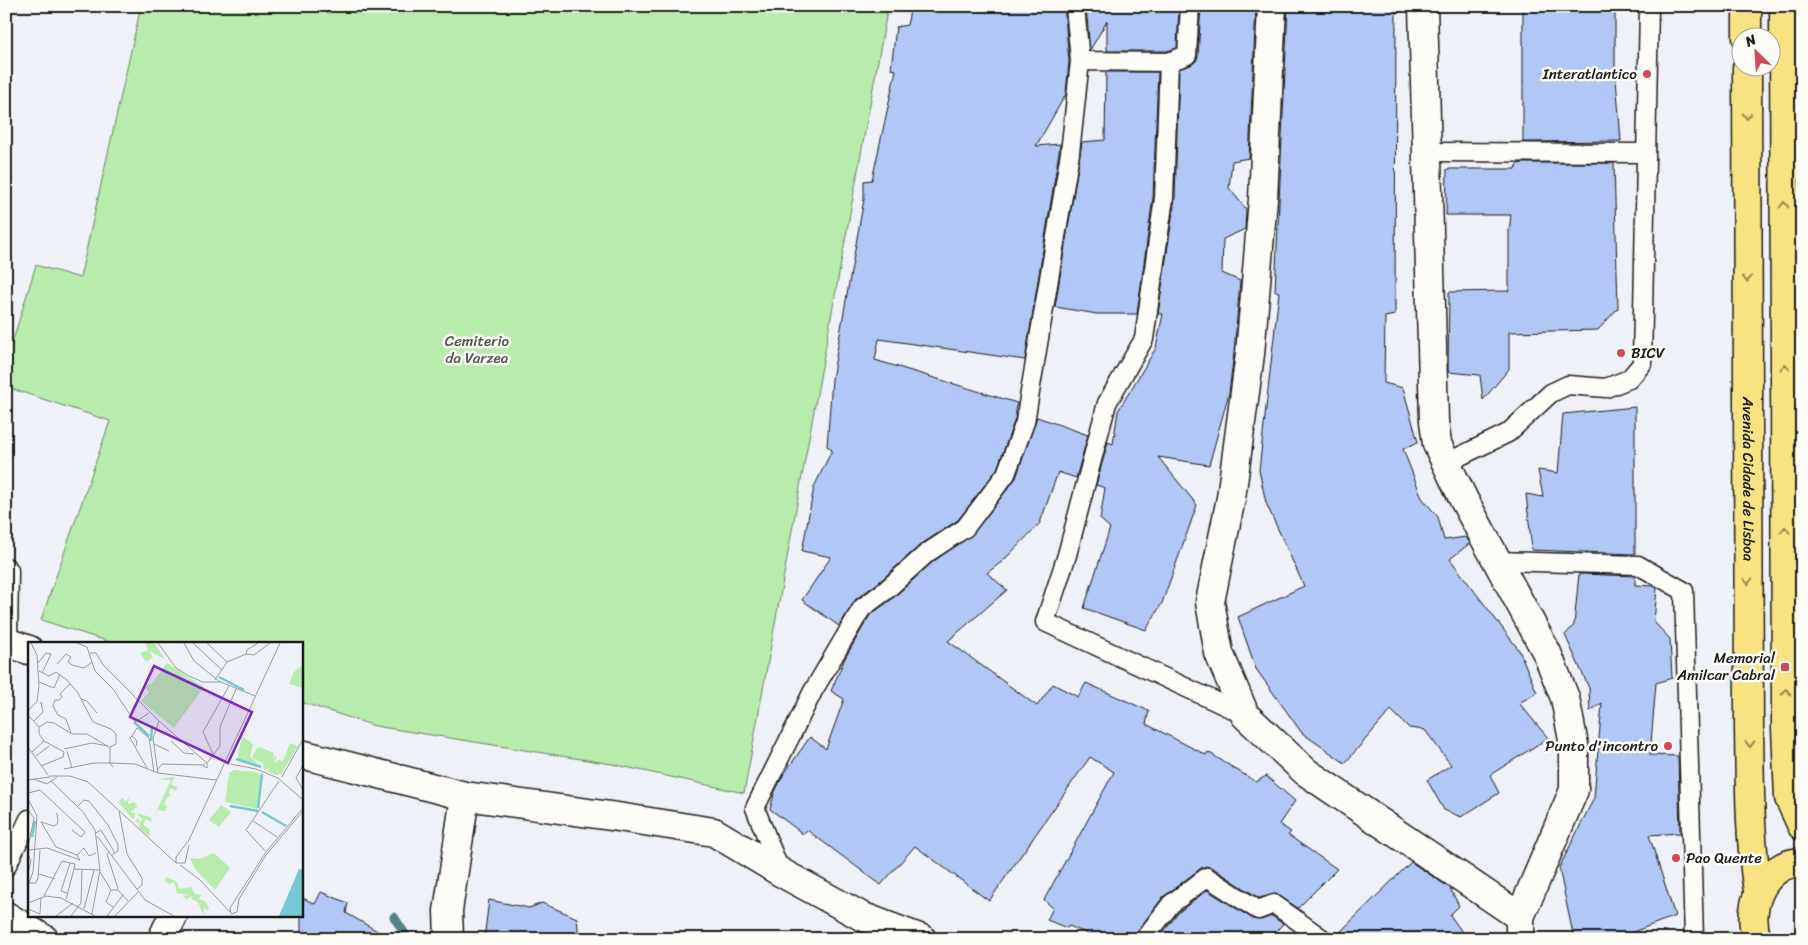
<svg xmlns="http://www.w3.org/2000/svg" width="1808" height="945" font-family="Sriracha,sans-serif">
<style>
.green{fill:#b7ecad;stroke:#6a8464}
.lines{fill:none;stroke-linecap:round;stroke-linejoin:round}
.stream{stroke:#538388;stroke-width:9}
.building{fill:#b1c7f6;stroke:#1c1c1c}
.service-casing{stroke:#1c1c1c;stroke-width:21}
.minor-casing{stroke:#1c1c1c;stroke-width:31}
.primary-casing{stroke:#1c1c1c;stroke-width:31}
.service{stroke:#fdfcf7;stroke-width:18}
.minor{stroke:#fdfcf7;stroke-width:28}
.primary{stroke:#f8e281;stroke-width:28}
.oneway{stroke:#958954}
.poi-dot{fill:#d1495b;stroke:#fdfcf7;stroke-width:2}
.labels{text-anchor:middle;stroke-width:5;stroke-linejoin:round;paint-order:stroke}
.poi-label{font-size:15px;fill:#1c1c1c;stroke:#fdfcf7;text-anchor:end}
.park-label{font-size:15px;fill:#4a5a48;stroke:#fdfcf7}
.street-label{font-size:15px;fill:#1c1c1c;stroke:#fdfcf7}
.inset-river{fill:none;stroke:#77c8d0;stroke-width:2.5}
.inset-road{fill:none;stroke:#9a9c9f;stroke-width:1}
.view{fill:#7b2cbf;fill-opacity:0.15;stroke:#7b2cbf;stroke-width:2.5}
.inset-edge{fill:none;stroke:#1c1c1c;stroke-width:2.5}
</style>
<rect width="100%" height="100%" fill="#eef1f7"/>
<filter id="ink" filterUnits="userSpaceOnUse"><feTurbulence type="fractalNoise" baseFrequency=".02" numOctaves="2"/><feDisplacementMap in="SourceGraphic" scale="10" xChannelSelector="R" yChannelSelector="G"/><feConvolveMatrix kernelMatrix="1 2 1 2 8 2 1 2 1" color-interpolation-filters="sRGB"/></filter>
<g filter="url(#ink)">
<path class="green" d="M141,6H888L744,793L612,764L375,726L301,702V644H116L41,620L110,421L6,387V363L36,265L80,278Z"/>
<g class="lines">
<path class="stream" d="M394,917L405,934L406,939"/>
</g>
<path class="building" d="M911,6H1064L1069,61L1066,94L1036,146L1060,144L1059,152L1025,360L879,339L875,360L1017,403L1015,410H1016L1015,419L997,469L958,520L920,545L878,583L856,599L839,626L802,600L831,557L802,551L814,487L832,450L827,446L832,379L864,199V181L872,180L896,70L891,69L896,27L907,25Z
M1086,6H1179L1177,48L1167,51H1107V21L1090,50Z
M1201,6H1256L1249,158L1232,161L1229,188L1246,209L1245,229L1223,239L1222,273L1240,281L1234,352L1229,393L1209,465L1158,457L1197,505L1162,603L1146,630L1084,608L1110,528L1100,519L1105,488L1096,485L1108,442L1113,444L1118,411L1156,348L1163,314H1158L1175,198L1179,69L1191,65L1196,61L1198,56Z
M1288,6H1396L1395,315L1385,317L1384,383L1403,388L1418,442L1403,449L1422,498L1438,517L1444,540L1466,537L1470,543L1450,559L1519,650L1537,693L1519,703L1548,738L1490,775L1499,793L1461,817L1444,810L1427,780L1451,765L1425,730L1409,728L1391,710L1345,763L1302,733L1256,669L1238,617L1304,586L1266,503L1259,470L1279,292L1275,291Z
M1523,6H1615V66L1621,141L1523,142Z
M1106,72H1158L1153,197L1137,314H1097L1055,307L1082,142L1105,140Z
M1524,163H1614L1618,308L1598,330L1509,332V369L1483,400L1480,375L1448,372L1449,292L1509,291V231L1511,215H1446L1447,169H1516L1517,164Z
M1635,407V554L1532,550L1526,494L1543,497L1538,470L1558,473L1563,414Z
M1037,417L1088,435L1076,478L1058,472L1040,523L1004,560L987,573L1007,590L948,641L1037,706L1053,684L1078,697L1086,683L1149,711L1146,724L1206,755L1208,752L1256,782L1266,776L1295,801L1279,824L1291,832L1288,835L1337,869L1298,908L1276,894L1259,898L1213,868L1206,866L1201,868L1163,897L1136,933L1134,939H1100L1069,926L1067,928L1047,920L1053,908L1044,900L1114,772L1090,757L989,901L915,846L881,885L807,830L803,834L770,809L775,791L784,774L810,737L826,749L844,699L831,691L845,658L870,615L892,599L934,561L973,534L1016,478Z
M1579,574L1635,576V585L1653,586L1657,588L1654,622L1670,639L1672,678L1656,683L1650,755L1678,756L1680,833L1649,835L1675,916L1615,939H1574L1559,868L1594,798L1602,703L1590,711L1589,688L1565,635L1574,625Z
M1411,862L1450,888L1459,906L1450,915L1467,939H1333Z
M1207,890L1253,919L1261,920L1272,916L1283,924L1268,939H1158L1179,912Z
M321,892L348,903L346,913L391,939H301V897L315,904Z
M489,900L529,908L542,903L577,918L579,939H484Z"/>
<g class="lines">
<g class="service-casing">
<path id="service" d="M1190,6L1187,55L1169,62L1164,198L1144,339L1107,403L1067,555L1045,622L1245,715
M1080,61L1169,62
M1427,152L1646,153
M1446,463L1508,433L1551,393L1568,385L1606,388L1629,379L1642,364L1649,6
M1496,561L1638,565L1684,591L1694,939
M6,567L9,570L8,643
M6,867L29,819
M781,873L755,808L813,691L862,608L885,591L927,553L965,528L1006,474L1025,422L1070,153L1080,61L1075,6
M1144,939L1171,904L1207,877L1258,910L1274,904L1323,939"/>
</g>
<g class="minor-casing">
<path id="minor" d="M1272,6L1263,199L1250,354L1231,498L1210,602L1219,653L1245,715L1306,772L1520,917
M1423,6L1434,421L1437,444L1464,500L1547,653L1565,698L1574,745V790L1520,917V939
M6,642L29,650
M301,754L465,796
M6,916L44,939
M162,939L173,916
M449,939L448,911L465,796L618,817L714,832L782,873L861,916L922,939"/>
</g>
<g class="primary-casing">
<g id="primary">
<path d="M1747,6V38"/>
<path d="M1784,6L1786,728L1789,798L1802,826"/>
<path id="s1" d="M1747,68L1749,728C1750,783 1749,837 1758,891"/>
<path d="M1757,939C1745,907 1764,863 1802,862"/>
</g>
</g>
<use href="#service" class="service"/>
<use href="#minor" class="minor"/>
<use href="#primary" class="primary"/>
</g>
<defs><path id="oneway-chevron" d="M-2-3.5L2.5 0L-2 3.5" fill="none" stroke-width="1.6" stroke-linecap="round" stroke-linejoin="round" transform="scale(1.25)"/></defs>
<g class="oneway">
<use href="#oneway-chevron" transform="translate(1747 116) rotate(90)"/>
<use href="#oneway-chevron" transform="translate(1784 205) rotate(-90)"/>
<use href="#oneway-chevron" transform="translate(1747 279) rotate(90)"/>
<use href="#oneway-chevron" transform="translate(1785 367) rotate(-90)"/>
<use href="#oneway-chevron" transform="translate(1785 530) rotate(-90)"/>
<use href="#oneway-chevron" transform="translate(1748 581) rotate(90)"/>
<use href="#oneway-chevron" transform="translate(1786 692) rotate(-91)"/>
<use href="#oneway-chevron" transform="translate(1750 744) rotate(89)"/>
</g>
</g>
<g class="poi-dot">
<circle cx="1647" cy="74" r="5"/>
<circle cx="1621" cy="353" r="5"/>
<rect x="1780" y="662" width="10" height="10" rx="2.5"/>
<circle cx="1668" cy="746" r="5"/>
<circle cx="1676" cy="858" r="5"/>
</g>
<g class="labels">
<g class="poi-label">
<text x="1637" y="79">Interatlantico</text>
<text x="1631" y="358" text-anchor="start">BICV</text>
<text x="1775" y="663">Memorial<tspan x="1775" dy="17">Amilcar Cabral</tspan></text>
<text x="1658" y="751">Punto d'incontro</text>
<text x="1686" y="863" text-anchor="start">Pao Quente</text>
</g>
<g class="park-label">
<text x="477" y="346">Cemiterio<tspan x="477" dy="17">da Varzea</tspan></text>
</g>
<g class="street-label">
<text dy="5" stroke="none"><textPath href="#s1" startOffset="411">Avenida Cidade de Lisboa</textPath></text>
</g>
</g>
<g transform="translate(28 642)">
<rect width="275" height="275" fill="#eef1f7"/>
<path d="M118,1H126L137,17L121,9L125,15L118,20L112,11L120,8ZM139,21L176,45L146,86L113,59L121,50L116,45L124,41ZM275,23V46L261,42L266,30ZM214,94L225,102L222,115L234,126L209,118ZM262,101L270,104L253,132L248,133L239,129L250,118L255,119ZM230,104V108L232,105L246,111L245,116L249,113L245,125L236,128L235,121L224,116ZM206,128L228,130L233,134L229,167L197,160L201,131ZM147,135L143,142L150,146L148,149L143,146L141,151L143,155L140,154L136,162L139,164L137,169L130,168L125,177L143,138L128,137ZM101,155L100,162L106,160L109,163L110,171L124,176L123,180L118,177L115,182L122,188L121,194L111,186L112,181L107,180L110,176L112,180L115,177L110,173L109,165L102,170L107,171L106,178L90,160L95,156L98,160ZM193,163L203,170L191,185L181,178ZM186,211L202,226L187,248L167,227L162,216L171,217ZM139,235L149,240L151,247L163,245L167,252L173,253L170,257L177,259L181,266L179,269L176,265V273L169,259L163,257L165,254L157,258L158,256L154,254L161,253L149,251L146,240L141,242L136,238Z" fill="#b7ecad"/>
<path d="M271,227L275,228V274H251Z" fill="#77c8d0"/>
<path class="inset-river" d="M191,35L216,48M106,80L121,94M123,99L124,84M208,117L233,125M202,164L230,169M230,166L234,132M234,170L258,184M4,195L7,179"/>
<path class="inset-road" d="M49,1L59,5L67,29L85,47L107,80L121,71M130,1L148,26L161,34L175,40H193L227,54M156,1L166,19L192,40M165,1L194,28M179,1L199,20L187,38M62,11H68L76,24L131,79M218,12L219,8L230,1M199,20L218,12L226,13L242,1M10,21L18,11L23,12L14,31M29,22L38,12L43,15L40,20L44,23L56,26L64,20M11,29L21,34L28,30L39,38L50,51L65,80L83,87L88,92V102L82,105M11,40L26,46L32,32M42,42L32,52L34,55L31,58H27L25,64L30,73L38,77L43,91M53,57L59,59L69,71M0,69L9,59L11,44L9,13L3,1M0,73L11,85M6,79L15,70L13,60L14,65M11,85L19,80L26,81L44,92H59L81,105M11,85V92L16,99L36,110L35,115L13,124M104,94L109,86L121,96L126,130M143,99L156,111L166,112M126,102L141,109M108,104L109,99L104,94L102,96L119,126M0,105L20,133M82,105V121L107,122L130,131M36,107L64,101L80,104M39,109L44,126M4,110L16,99M185,112L175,90L201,44M8,114L21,104M177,121L175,124L179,126V121L131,79L125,96L130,131L188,138M179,121L192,104V85L208,47M202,122L228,127L250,136L275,158M275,123L268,136L275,148M36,127L66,121H82L85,125M130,127L134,122L175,123M21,134H42L60,140L148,221M254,135L275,97M5,137L19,142L29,135M0,138L22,135M23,139L55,170L67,188L72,228L64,272M0,151L12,148L57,190L53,195L44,188M0,157L9,174L5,230L0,244M49,165L56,158L61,159L80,183L90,203V209L84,213M275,166L238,210L202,266L203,272L209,270L211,257L238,213L275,169M0,168L6,176L0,205M91,169L99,212L114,236V243L109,247M225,179L249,195M13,180L26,184L30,181L29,171M68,191L73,188L87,211M69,194L117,258L146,274M0,208L19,206L52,218L49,213L28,205L13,180M237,209L218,188L251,139M81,210L79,212L90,247M0,213L3,218L0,232M49,213L56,206L61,214L68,211M148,221V215L161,198L252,1M148,221H157L161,203M152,223L172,238L202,270M72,230L83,248M11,232L27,237M2,241H8L10,236L12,208M39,251L33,249L42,221M16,254L34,219L47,222L46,227M38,257L46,227L72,228M0,261L18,254L33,256L67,274M85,265L78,260L83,248H90L100,259M0,267L12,272L13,255M56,267L66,228M28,274L45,261M43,274L53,261L54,228M79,274L95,253M87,274L110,250"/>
<path class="view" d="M126,24L224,70L200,121L102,75Z"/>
<rect width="275" height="275" class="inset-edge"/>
</g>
<rect width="1808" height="945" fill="none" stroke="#fdfcf7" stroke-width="25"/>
<rect x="12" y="12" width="1783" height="920" fill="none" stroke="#1c1c1c" stroke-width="2" filter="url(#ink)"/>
<g transform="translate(1756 52) rotate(335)"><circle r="24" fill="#fdfcf7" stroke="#a3a29f"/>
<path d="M0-4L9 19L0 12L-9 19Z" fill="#d1495b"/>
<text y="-8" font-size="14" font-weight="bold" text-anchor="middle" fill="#1c1c1c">N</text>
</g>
</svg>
